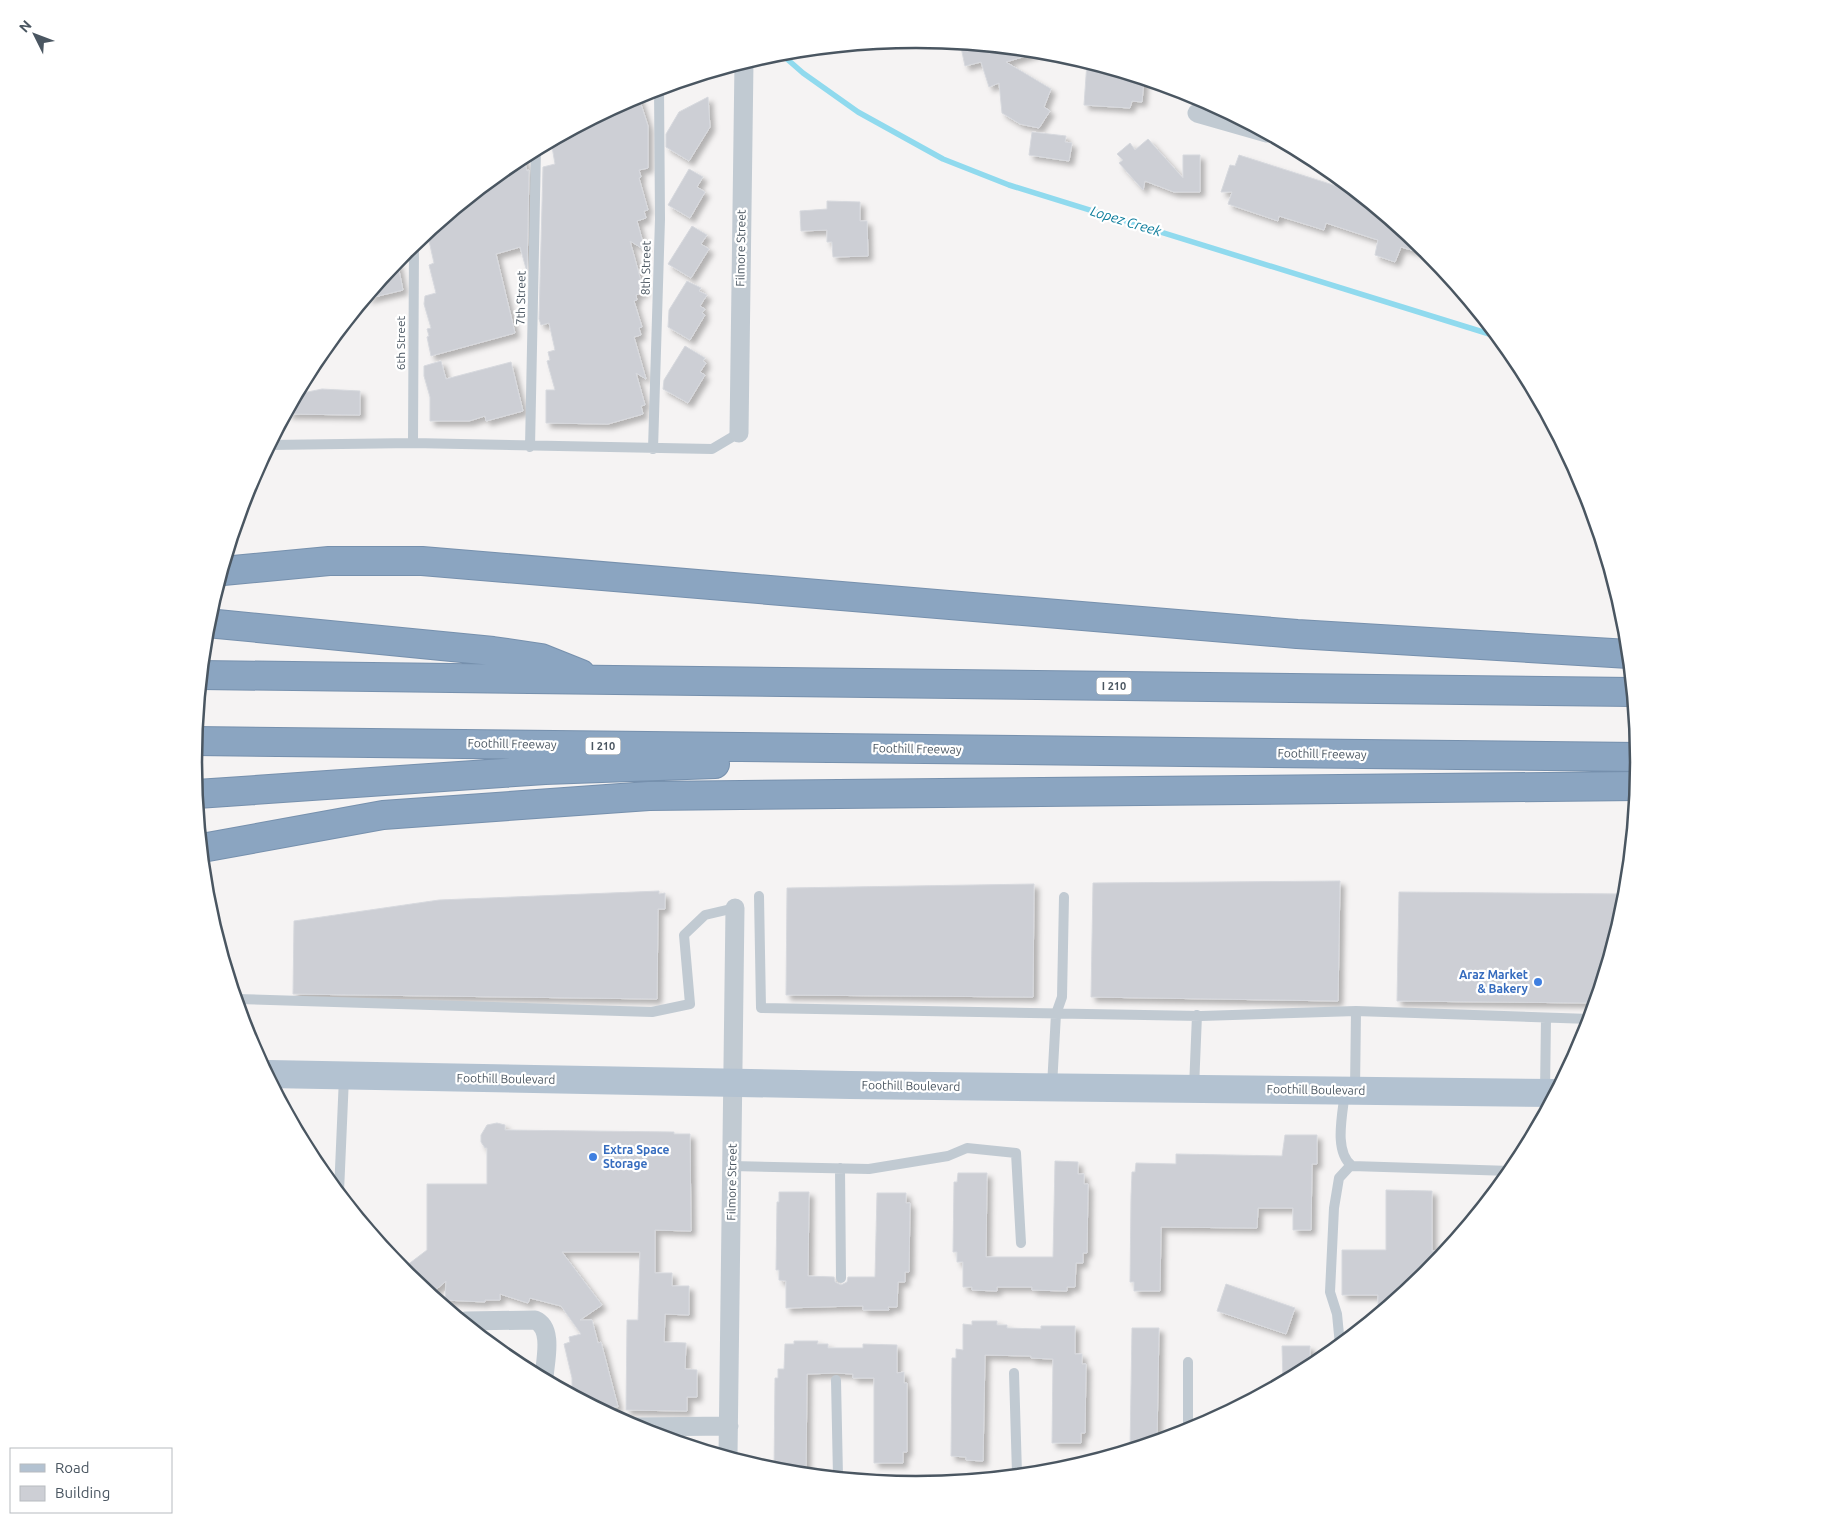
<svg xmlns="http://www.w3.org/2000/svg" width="1833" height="1523" font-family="Ubuntu,sans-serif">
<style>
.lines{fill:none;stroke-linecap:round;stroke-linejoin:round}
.stream{stroke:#90daee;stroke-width:5.5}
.building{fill:#cdcfd5;stroke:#d7d9de;filter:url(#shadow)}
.highway-casing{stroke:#7690ad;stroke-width:30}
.lane{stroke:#c1cad2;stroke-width:10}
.street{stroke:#c1cad2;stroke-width:19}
.primary{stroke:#b3c2d1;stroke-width:28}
.highway{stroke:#8ba5c1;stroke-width:28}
.shop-dot{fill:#3f7fe0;stroke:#fff;stroke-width:2}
.labels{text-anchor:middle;stroke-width:4.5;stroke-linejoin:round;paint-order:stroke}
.shield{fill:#fff;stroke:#808990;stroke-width:1}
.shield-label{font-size:11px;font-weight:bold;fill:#4a5661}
.street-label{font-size:12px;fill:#4a5661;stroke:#fff}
.shop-label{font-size:12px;font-weight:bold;fill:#366cbe;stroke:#fff;text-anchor:end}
.water-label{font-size:14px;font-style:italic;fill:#0c7c9b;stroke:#fff}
.rim{fill:none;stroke:#4a5661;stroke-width:2.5}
</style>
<defs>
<filter id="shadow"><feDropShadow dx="4.5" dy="4.5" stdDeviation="2.5" flood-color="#0004"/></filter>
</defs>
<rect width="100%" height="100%" fill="#f5f3f3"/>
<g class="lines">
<path class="stream" d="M779,52L803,73L858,112L943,159L1009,185L1499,337"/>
</g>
<path class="building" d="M960,43L1042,51L1006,62L1051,89L1044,107L1050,111L1039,128L1020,124L1002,113L999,83L989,87L981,62L965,66Z
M1087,62L1144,79L1142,102L1132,101L1130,108L1084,105Z
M638,95L648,126V168L639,170L641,177L639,178L648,210L644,211L646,218L637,221L645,250L630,241L644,292L636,295L637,300L634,301L642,327L639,328L641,335L634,337L646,379L636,373L645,405L641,406L643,414L608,424L546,423V390H555L547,361L550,360L548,352L555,350L549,323L541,325L539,319L543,167L555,164L551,141Z
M708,97L710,127L689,161L666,147V134L679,112Z
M1032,132L1066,136L1065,142L1072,143L1069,161L1029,155Z
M1148,139L1183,178V155H1200V192H1174L1145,181L1143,190L1119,163L1123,160L1117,154L1130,143L1135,150Z
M1239,155L1349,190L1350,187L1432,256L1401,247L1395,262L1375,255L1378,240L1326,223L1324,230L1279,216L1278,221L1228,204L1232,192H1221L1230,165L1235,166Z
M523,156L527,171L529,170L527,272L520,247L496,254L515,333L431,356L427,337L429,336L427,329L431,328L424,304L425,296L436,293L429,265L434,263L427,232Z
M689,169L703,177L697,187L705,192L690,218L668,205Z
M827,201L860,202V221H867L868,256L833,257L832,242H827V230L801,231L800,211L827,209Z
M692,226L707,235L701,244L709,249L691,278L668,264Z
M397,261L403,290L366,299L388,271Z
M687,281L701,288L699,291L707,295L700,306L705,309L702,313L705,315L690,340L668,327L669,310Z
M685,346L705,358L703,361L706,363L700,372L705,375L688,403L663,389L664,380Z
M441,361L446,379L511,362L523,411L486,421L485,416L469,421H430V397L424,376V366Z
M322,389L360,391V415L287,414L298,394Z
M1340,881L1338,1001L1091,997L1093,883Z
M1034,884L1033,997L786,995L787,888Z
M659,891V894L665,893V909H658L657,999L293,994L294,921L439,900Z
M1399,892L1626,894L1595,1003L1397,1001Z
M497,1123L505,1125V1130L674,1132V1134H690L691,1231L655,1230V1273H672V1286H689V1315L665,1314L664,1342L686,1343L685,1369L697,1370V1397H687V1411L626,1410L627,1320H638L640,1252H562L602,1305L580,1320H592L598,1343L601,1342L618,1407L597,1406L572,1393V1378L564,1344L570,1342L569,1337L581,1334L561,1306L530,1298L528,1303L500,1294V1300H485V1302L445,1300L446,1281L431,1294L402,1269L427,1250V1184H487V1148H485L481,1142V1135L487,1125Z
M1285,1135H1317V1164H1312L1311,1230H1293V1208H1258L1257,1228L1161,1227L1160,1291H1134V1282H1130L1131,1197L1132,1172H1135L1136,1163L1176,1164V1154L1282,1156Z
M1055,1161L1078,1162V1174H1084V1184H1088L1087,1253H1083V1263H1076L1075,1287H1067V1291L1032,1290V1287H997V1291L972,1290V1287H963V1262H957V1252H953L954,1182H957L958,1173H987L986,1257H1053Z
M1386,1190L1432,1191V1251H1446L1427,1273L1378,1314V1295H1342V1250H1386Z
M779,1192H809L808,1276L834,1277L835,1282L841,1285L847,1282L848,1277H875L877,1193H906V1203H910L909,1272H905V1282H898L897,1307H888L889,1310H863V1306H854L786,1308V1281L779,1280V1270H776L777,1202H779Z
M1226,1284L1295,1308L1286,1334L1217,1311Z
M972,1321H997V1325H1007V1328L1041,1329V1326H1075V1354H1082V1364H1086L1085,1433H1081V1443H1052L1053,1359L1031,1358V1356L985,1355L983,1461L966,1460V1457L951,1456L952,1358H956V1349L963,1350V1324L972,1325Z
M1132,1328H1159L1157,1440L1130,1448Z
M794,1341H818L817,1344H828V1348H863V1344L897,1345V1373L904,1372V1383H907V1452H903V1463H874V1378H853V1374L836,1373L807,1374L806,1473L774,1470L775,1378H778V1369H784L785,1344H794Z
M1282,1346H1310V1367L1283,1381Z"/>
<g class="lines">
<g class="highway-casing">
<path id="highway" d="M223,571L329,561H422L1297,634L1629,654
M207,623L493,651L541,658L581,674
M202,675L1632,692
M196,741L1639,757
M197,794L545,770L715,764
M202,848L383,815L649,796L1637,786"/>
</g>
<path class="lane" d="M413,443L414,243
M270,445L413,443L712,449L739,433
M530,447L536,149
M653,449L660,219L659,88
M759,896L761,1008L1201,1016L1356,1011L1590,1019
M237,999L652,1012L690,1004L684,935L705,915L735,908
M1052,1086L1056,1014L1062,997L1064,897
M1194,1088L1197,1015
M1355,1090L1356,1011
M1345,1091C1343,1113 1333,1151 1352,1166L1511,1171
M1545,1092L1546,1018
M732,1166L869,1169L948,1156L967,1148L1016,1153L1021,1243
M840,1168L841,1278
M339,1192L344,1077
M1340,1345L1337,1314L1330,1292L1334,1208L1339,1178L1351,1165
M1014,1373L1017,1474
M836,1380L838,1477
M1188,1431V1362"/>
<path class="street" d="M1197,113L1267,133
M739,433L744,62
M465,1321L535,1320C554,1328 545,1361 544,1378
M636,1427L729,1426
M728,1456L735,908"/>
<path class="primary" d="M268,1074L850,1085L1555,1093"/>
<use href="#highway" class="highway"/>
</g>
<g class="shop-dot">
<circle cx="1538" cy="982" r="5"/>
<circle cx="593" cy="1157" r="5"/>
</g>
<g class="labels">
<g class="shield">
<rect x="1096.5" y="677.5" width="35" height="17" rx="4"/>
<rect x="585.5" y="737.5" width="35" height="17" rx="4"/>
</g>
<g class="shield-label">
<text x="1114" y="690">I 210</text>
<text x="603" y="750">I 210</text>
</g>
<g class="street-label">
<text transform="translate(741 248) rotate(-89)" y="4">Filmore Street</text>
<text transform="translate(646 268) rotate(-89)" y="4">8th Street</text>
<text transform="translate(521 298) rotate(-89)" y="4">7th Street</text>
<text transform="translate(401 343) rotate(-90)" y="4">6th Street</text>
<text transform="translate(512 744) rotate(1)" y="4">Foothill Freeway</text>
<text transform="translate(917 749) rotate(1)" y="4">Foothill Freeway</text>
<text transform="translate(1322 754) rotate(1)" y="4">Foothill Freeway</text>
<text transform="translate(506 1079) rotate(1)" y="4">Foothill Boulevard</text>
<text transform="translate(911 1086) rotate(1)" y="4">Foothill Boulevard</text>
<text transform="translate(1316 1090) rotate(1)" y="4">Foothill Boulevard</text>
<text transform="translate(732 1182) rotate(-89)" y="4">Filmore Street</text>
</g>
<g class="shop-label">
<text x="1528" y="979">Araz Market<tspan x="1528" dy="14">&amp; Bakery</tspan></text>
<text x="603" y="1154" text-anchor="start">Extra Space<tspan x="603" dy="14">Storage</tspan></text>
</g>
<g class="water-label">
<text transform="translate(1126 221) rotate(17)" y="5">Lopez Creek</text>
</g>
</g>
<path d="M0 0H1833V1523H0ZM202 762a714 714 0 1 1 1428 0a714 714 0 1 1-1428 0Z" fill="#fff" fill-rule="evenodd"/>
<path class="rim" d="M202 762a714 714 0 1 1 1428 0a714 714 0 1 1-1428 0Z"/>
<rect x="10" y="1448" width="162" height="65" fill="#ffffff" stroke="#b7bbc0"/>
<rect x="20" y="1464" width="25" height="8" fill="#b3c2d1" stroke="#b7bbc0"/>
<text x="55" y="1473" font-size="15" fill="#4a5661">Road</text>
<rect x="20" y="1486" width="25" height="15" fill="#cdcfd5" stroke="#b7bbc0"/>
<text x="55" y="1498" font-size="15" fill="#4a5661">Building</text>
<g transform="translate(35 35) rotate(312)" stroke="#ffffff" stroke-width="4" paint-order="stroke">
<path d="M0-4L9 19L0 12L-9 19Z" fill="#4a5661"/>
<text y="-8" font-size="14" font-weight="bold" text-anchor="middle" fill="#4a5661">N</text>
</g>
</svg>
